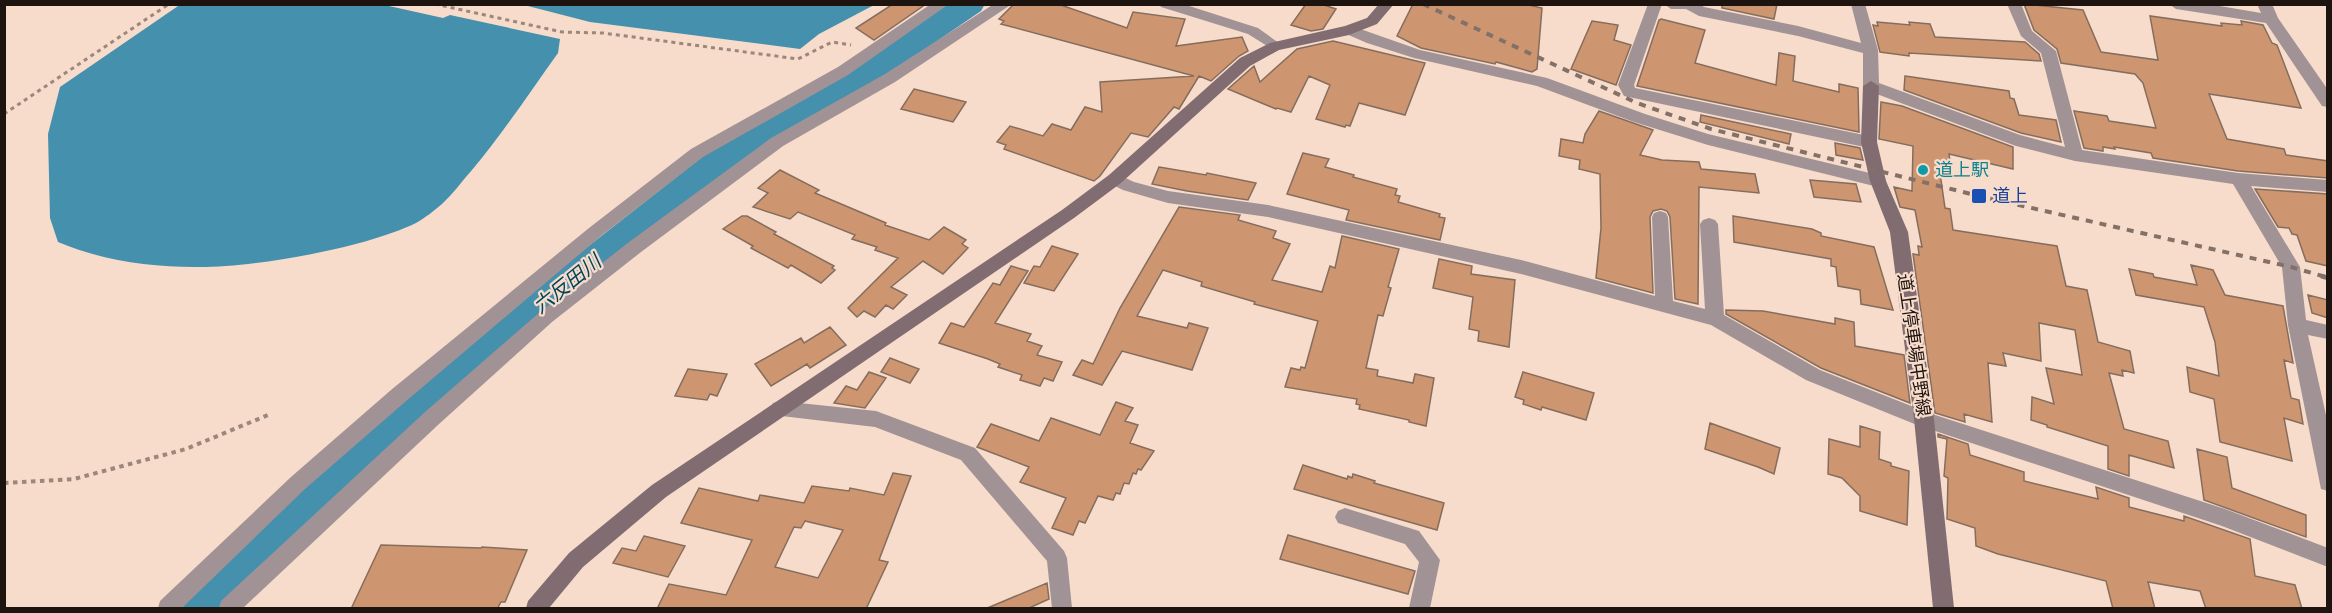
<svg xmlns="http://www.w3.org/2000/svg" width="2332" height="613" font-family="Inter,'Noto Sans JP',sans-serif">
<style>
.water{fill:#4590ad}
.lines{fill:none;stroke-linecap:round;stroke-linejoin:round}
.river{fill:#4590ad;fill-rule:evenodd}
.building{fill:#ce9670;stroke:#856d5e;stroke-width:1.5;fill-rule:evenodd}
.path-far1{stroke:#9b877c;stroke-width:3;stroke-dasharray:4 4;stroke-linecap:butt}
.path{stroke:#9b877c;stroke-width:4;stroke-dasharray:4.5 4.5;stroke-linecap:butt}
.street{fill:#a19295;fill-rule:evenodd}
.secondary{fill:#816d71;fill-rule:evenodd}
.rail-far1{stroke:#837167;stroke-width:4;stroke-dasharray:7 7;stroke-linecap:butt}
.rail{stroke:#837167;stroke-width:4.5;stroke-dasharray:8 8;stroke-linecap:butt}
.culture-dot{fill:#0f9aa8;stroke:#f7dbcb;stroke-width:2}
.transit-dot{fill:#1a4fb4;stroke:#f7dbcb;stroke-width:2}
.labels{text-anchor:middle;stroke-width:4.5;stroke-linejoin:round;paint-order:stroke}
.culture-label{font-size:18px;fill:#0d838f;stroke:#f7dbcb;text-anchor:start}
.transit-label{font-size:18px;fill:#164399;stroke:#f7dbcb;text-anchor:start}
.street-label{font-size:18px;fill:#1e140f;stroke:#f7dbcb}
.water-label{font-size:20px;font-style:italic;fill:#004459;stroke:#f7dbcb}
</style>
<rect width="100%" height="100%" fill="#f7dbcb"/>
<path class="water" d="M181,4H380L443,18L450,15L560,39L558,53C530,92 503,133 472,170C462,181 453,194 442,204C435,210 425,218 416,223C365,248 253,268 195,267C149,267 100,260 58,242L50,218L48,134L60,87Z
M524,5L874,4V5L819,34L800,49L590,22Z"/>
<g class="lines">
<path class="river" d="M947,4H985L981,11L899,67L758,150L384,456L231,608H177L184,593L354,430L734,132L875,51Z"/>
</g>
<path class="building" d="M893,4H926L874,40L856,28Z
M1014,4H1058L1127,28L1133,12L1185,19L1176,46L1242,37L1248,51L1239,56L1211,81L1199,76L1179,109L1174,107L1148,137L1131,133L1100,176L1094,181L1004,149L1006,145L997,142L1010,126L1043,136L1052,124L1071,130L1085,107L1102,112L1100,82L1194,76L1001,24L1004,21L999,19Z
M1306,4H1321L1336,9L1323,29L1311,31L1291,25Z
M1413,4H1524L1542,8L1537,69L1532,72L1496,62L1495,64L1421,48L1397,36Z
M1722,4H1777L1774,19L1722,8Z
M2024,4L2083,10L2101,52L2158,60L2150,16L2222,26L2221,23L2242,25L2241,21L2263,25L2272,43L2277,45L2301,108L2209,94L2227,139L2284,149L2286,155L2328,161V178L2238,171L2153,158L2151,153L2114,147L2115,149L2103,147V151L2084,148L2074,111L2107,116L2109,121L2156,128L2143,83L2135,74L2061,63L2057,49L2034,30Z
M1661,19L1705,30L1695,63L1776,85L1779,53L1795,56L1793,81L1839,92V84L1858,88L1859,132L1637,86L1659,20Z
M1592,21L1618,25L1614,40L1631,45L1616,85L1571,69Z
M1877,22L1910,25L1909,22L1930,24L1935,37L2025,42L2039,54L2041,61L1909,53V56L1880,52L1873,25L1878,26Z
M1333,41L1425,63L1405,115L1359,103L1350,126L1346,125L1345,127L1316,119L1330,85L1309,76L1291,112L1277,108L1276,109L1228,89L1254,66L1260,82L1297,49Z
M1905,76L2009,91L2010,98L2014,99L2019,115L2056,120L2061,142L2021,133L1904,90Z
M914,89L966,102L953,122L901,109Z
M1881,102L1902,106L2013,147V169L1949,154L1952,176L1940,173L1945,208L1950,209L1953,230L2057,246L2066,286L2087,290L2098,342L2130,351L2134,373L2122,370L2123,376L2109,373L2124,429L2168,441L2174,468L2129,455V476L2108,469V446L2047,427V425L2031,420L2032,397L2054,404L2046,368L2082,375L2075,330L2039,323L2041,361L2003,353L2006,366L1988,363L1992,422L1964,414L1965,422L1935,413L1913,254L1919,255L1918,246L1922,247L1915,210L1900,207L1894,187L1912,191L1913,146L1879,139Z
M1599,111L1653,130L1640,155L1662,160L1699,162L1701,169L1755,174L1759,193L1699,187L1698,304L1675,299L1670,217L1667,211L1661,209L1653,211L1650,217L1653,293L1596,278L1601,228L1600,174L1579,169L1580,160L1559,156L1561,139L1583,143L1585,134Z
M1701,115L1791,134L1789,144L1700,122Z
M1835,143L1860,148L1863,160L1836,155Z
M1303,153L1329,159L1325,167L1354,175L1353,177L1397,189L1395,195L1400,196L1398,202L1440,214L1439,217L1445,218L1440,240L1346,220L1349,210L1287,194Z
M1159,167L1206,175L1207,173L1256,183L1248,200L1187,191L1152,184Z
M780,170L819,190L815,193L886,223L885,225L929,240L944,227L966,240L962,244L968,248L943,274L923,261L891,287L907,295L893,309L886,305L875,317L864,311L857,317L848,308L898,258L875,250L877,247L852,239L855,235L798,212L790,219L753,207L768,193L758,188Z
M1810,180L1856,184L1861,202L1814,197Z
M2255,189L2328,194V266L2306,261L2297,235L2292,234L2289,228L2278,227Z
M1179,207L1240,215L1238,220L1276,231L1273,238L1290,244L1272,280L1322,292L1330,266L1335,268L1342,236L1399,249L1388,287L1391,288L1383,316L1378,315L1366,368L1378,370L1377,376L1413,383L1415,374L1434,378L1426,426L1409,422V420L1359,409L1360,405L1356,404L1357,399L1285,387L1291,368L1300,370L1301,367L1305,368L1318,321L1254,304L1255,302L1201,286L1202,282L1163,270L1137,316L1187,328L1189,323L1208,328L1192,370L1122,351L1102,385L1073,375L1082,360L1093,364L1120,308Z
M742,216H747L776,232L774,234L834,266L832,268L835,270L821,283L791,265L788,268L751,248L753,246L723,229Z
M1733,216L1812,229L1821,233V236L1874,247L1893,310L1861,304L1860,290L1838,286L1836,267L1831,266V259L1734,242Z
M1052,246L1078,254L1054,291L1024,283L1034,266L1040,267Z
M1439,259L1472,266L1471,274L1515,280L1509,347L1478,341L1479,331L1469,329L1473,297L1433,288Z
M2191,265L2213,270L2225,295L2283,306L2293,363L2284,360L2291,398L2299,400L2303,424L2284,418L2292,461L2220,442L2214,399L2190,392L2187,367L2219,376L2215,342L2204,307L2136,295L2129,269L2153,274L2154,277L2197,285Z
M1011,266L1028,271L995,323L1031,334L1027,341L1042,346L1037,355L1062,362L1053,381L1044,378L1040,386L1020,380L1022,375L998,367L1000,364L988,359L939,343L951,323L964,327L993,283L1000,285Z
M2308,295L2328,300V318L2312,313Z
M1726,310L1763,311L1835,324V318L1854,322L1855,346L1904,355L1910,403L1821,368L1726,314Z
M830,327L846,345L810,368L807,364L771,386L755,364L801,338L804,343Z
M890,358L919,369L910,383L881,372Z
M688,369L727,374L717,396L710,394L707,400L675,396Z
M869,372L886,378L865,408L834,403L846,386L857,390Z
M1523,372L1594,393L1586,420L1542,407L1541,410L1523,404L1524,400L1515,397Z
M1116,402L1133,408L1125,421L1138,425L1130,443L1154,451L1141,470L1138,469L1136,474L1133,473L1129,484L1124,483L1120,494L1116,493L1113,500L1098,496L1085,523L1079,521L1073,535L1052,528L1066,498L1020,482L1029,467L977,447L991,424L1039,441L1051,418L1100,435Z
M1710,423L1780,448L1774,474L1758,467L1705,449Z
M1860,426L1880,432L1879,459L1891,463V466L1909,471L1907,525L1860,511V496L1842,478L1828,474L1829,439L1860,447Z
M1938,434L1968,444L1970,455L2024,472V481L2098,499L2096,487L2129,498V507L2184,521V516L2250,539L2255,576L2295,585L2302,609H2206L2200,591L2148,582L2155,609H2113L2106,581L1998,554L1976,546L1975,528L1947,519L1948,478L1944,476L1947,439L1938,437Z
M2197,449L2227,457L2232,488L2306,515V537L2204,500Z
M1303,465L1347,479L1348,476L1352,478L1353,474L1375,481L1374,483L1444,503L1437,530L1294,489Z
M893,473L911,476L879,560L888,562L866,609H657L669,584L726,595L752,540L681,523L699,488L758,501L760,495L804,503L812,486L849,491L850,488L884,495ZM805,521L843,530L818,578L775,567L794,527L801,528Z
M1288,535L1415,571L1408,594L1280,559Z
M644,536L685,546L668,577L613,563L622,548L636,551Z
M381,545L481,548L482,547L527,550L505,602H501L497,609H351Z
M1047,583L1049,599L1027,609H985Z"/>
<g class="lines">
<path class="path-far1" d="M435,4L562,32L603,33L798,59L832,42L851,45
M4,114L169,4"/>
<path class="path" d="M4,483L74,479L186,449L268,415"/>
<path class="street" d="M931,4H949L848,75L703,157L601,236L405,402L305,489L182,608H158L160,601L291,477L391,390L589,228L691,149L838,67Z
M994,4H1012L895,82L783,146L641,252L552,322L439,424L243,608H219L221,601L425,412L540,312L629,242L771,138L885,74Z
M1159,4H1183L1258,28L1283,46L1275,51L1248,34L1161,7Z
M1648,4H1662L1634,85L1635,88L1869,136L1875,138L1877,142L1875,146L1869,148L1624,96L1618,85Z
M1664,4H1700L1704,7L1798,26L1861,43L1851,4H1865L1878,50L1879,83L2020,135L2065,147L2041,53L2021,36L2007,4H2021L2032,31L2056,51L2082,150L2238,173L2328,180V192L2251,186L2300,267L2306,320L2328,325V339L2308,335L2328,424V491L2321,489L2288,325L2282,267L2233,184L2075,161L2016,146L1866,90L1863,86V53L1798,36L1699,16L1686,9H1671Z
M2169,4H2208L2261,13L2257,4H2272L2278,18L2328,90V107L2322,106L2266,23L2176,9Z
M1349,25L1420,50L1547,78L1645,114L1708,134L1878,175L1884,177L1886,181L1884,185L1878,187L1708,145L1634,122L1537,86L1414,58L1367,43L1344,33L1342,30Z
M1115,173L1134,182L1168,191L1268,205L1521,260L1655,296L1652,217L1654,213L1660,211L1666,213L1668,217L1673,301L1705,309L1700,224L1703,220L1709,218L1715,220L1718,224L1724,315L1820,370L1929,413L2225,509L2328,548V567L2222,526L1917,425L1806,380L1711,325L1521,274L1268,217L1168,203L1123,190L1109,183L1107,179L1109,175Z
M780,401L876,411L975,448L1064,551L1067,558L1072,608H1052L1047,561L961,460L875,427L773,415L770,409L773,403Z
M1345,508L1419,531L1440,560L1430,608H1409L1419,562L1405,544L1338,523L1335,517L1338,511Z"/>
<path class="secondary" d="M1379,4H1394L1377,24L1349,35L1279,50L1250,66L1121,183L1074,218L666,497L583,567L549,608H526L528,601L569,553L652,485L1062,210L1109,175L1240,58L1270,43L1345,26L1367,18Z
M1871,81L1879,86L1877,142L1886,181L1908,232L1934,419L1954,608H1933L1914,419L1890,232L1870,181L1861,142L1863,86Z"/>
<path class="rail-far1" d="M1423,4L1637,103L1711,129L1979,196L2291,267L2326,277"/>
<path class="rail" d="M2321,276L2328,278"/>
</g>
<circle class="culture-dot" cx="1923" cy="170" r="6"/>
<rect class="transit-dot" x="1971" y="188" width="16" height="16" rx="3"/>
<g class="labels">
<g class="culture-label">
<text x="1935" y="176">道上駅</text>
</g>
<g class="transit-label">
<text x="1992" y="202">道上</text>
</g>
<g class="street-label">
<text transform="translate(1914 345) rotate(82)" y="6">道上停車場中野線</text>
</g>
<g class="water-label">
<text transform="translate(567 284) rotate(-39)" y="7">六反田川</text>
</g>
</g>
<rect width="2332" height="613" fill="none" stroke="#1e140f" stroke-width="12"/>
</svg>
